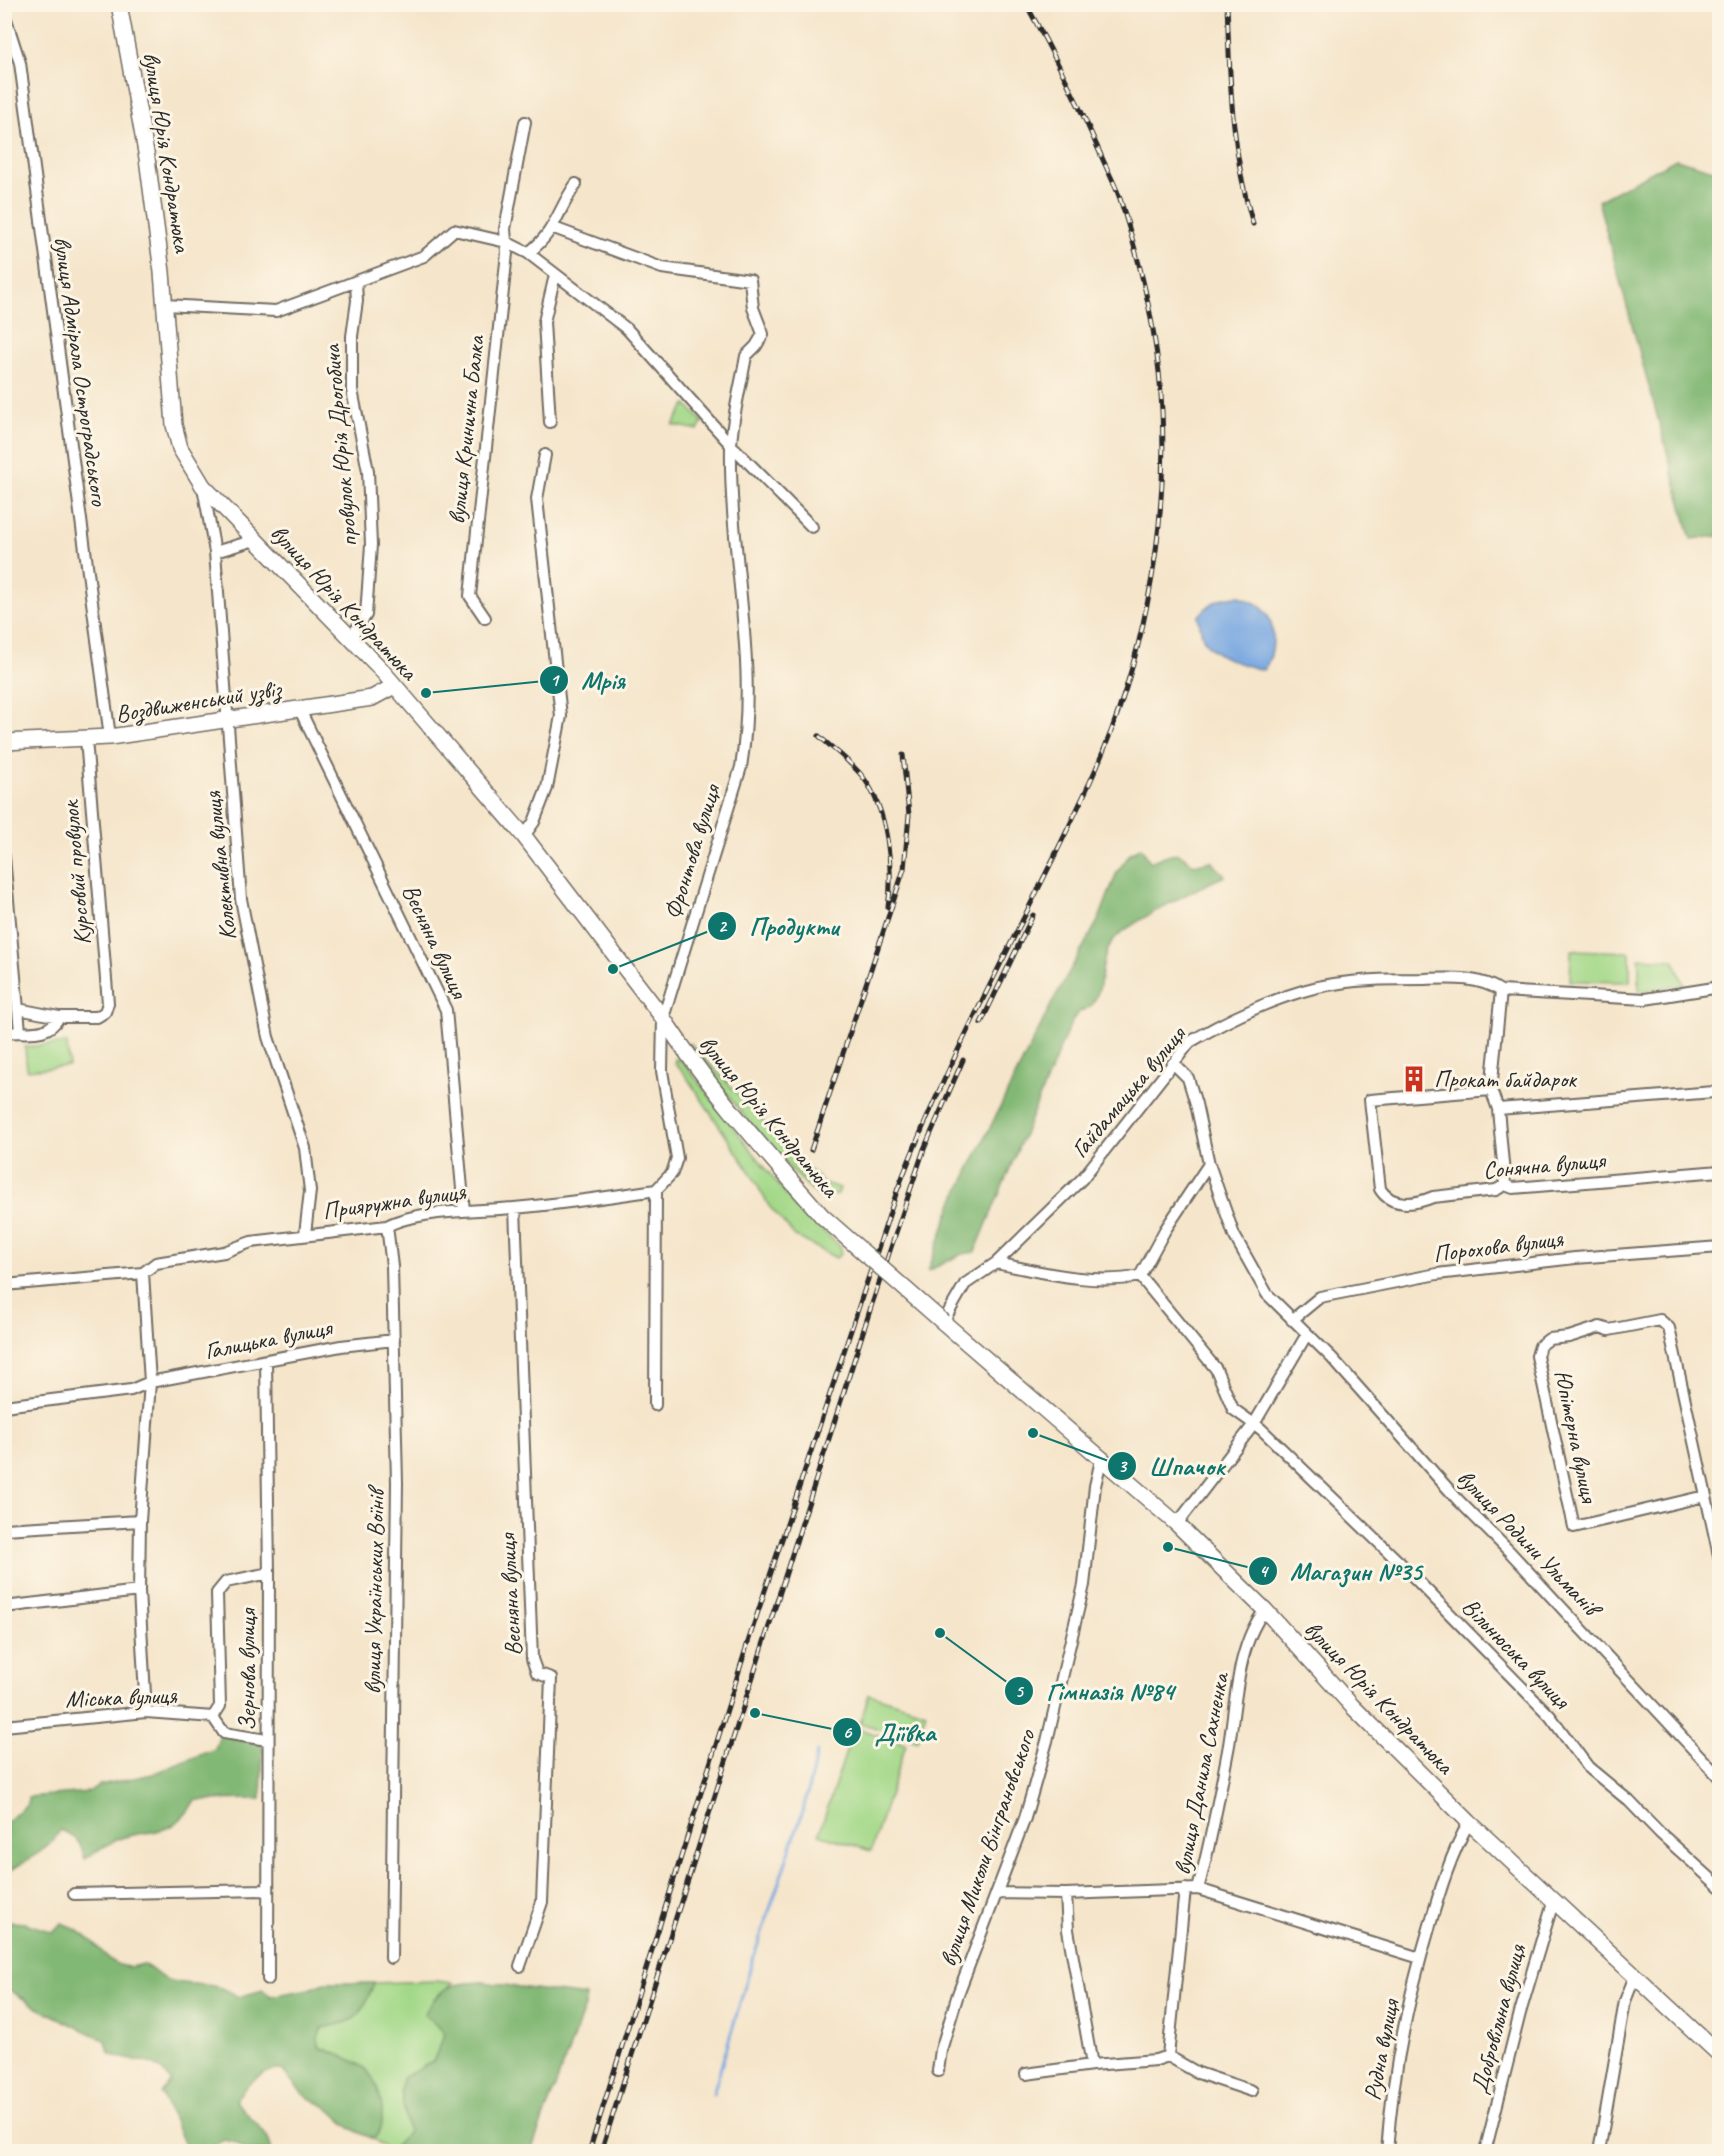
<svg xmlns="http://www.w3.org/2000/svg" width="1724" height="2156" font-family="Caveat,sans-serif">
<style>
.green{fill:#a3d888;stroke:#67825a;stroke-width:1.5}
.forest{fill:#82b874;stroke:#567250;stroke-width:1.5}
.water{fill:#78a7e1;stroke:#526986;stroke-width:1.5}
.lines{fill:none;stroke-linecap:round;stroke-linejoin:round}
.stream{stroke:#78a7e1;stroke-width:3}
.street-casing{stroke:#726c63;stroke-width:14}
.secondary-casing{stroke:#726c63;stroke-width:18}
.street{stroke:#fff;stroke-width:10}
.secondary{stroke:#fff;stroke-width:15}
.rail-casing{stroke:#2b2b2b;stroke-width:5}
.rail{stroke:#fcf5e5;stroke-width:3;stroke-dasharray:9;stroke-linecap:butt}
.secondary-bridge-casing{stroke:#726c63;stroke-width:18;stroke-linecap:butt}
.secondary-bridge{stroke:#fff;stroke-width:15}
.labels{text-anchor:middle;stroke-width:6;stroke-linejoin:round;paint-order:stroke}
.street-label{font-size:24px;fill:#2b2b2b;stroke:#fcf5e5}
.poi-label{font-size:24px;fill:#2b2b2b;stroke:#fcf5e5;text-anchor:start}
.leader{fill:none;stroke:#0f766e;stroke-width:2}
.callout-dot{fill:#0f766e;stroke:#fcf5e5;stroke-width:2}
.mark-label{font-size:18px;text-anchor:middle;font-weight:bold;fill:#fff}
.callout-label{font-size:26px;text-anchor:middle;font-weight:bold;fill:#0f766e;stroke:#fcf5e5;stroke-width:6;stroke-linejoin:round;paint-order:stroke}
</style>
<rect width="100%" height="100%" fill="#fcf5e5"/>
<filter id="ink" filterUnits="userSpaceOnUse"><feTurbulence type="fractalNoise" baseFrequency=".0167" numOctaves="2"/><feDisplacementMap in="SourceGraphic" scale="12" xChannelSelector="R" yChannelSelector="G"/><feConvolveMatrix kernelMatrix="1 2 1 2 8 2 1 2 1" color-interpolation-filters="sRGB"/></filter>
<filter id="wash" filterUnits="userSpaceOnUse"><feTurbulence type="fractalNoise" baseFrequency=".008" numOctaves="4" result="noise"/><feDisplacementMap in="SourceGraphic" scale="24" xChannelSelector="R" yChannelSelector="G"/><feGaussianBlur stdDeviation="1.35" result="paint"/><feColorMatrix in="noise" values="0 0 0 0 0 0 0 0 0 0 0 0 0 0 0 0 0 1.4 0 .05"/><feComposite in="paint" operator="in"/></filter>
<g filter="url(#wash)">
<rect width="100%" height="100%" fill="#f5e5ca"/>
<path class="green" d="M686,404L703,422L698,430L673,425Z
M1571,950L1630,952V982L1570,981Z
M1639,958L1674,960L1684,985L1639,991Z
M67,1043L69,1066L27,1070L25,1047Z
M690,1043L808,1169L824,1183L840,1188L838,1194L820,1198C771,1153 730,1098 688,1045Z
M675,1059L682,1061L795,1206L841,1247V1254L836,1258L795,1236L769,1206L750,1172L684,1073L675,1064Z
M869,1694L926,1712L917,1741L860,1723Z
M854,1727L906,1744L871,1851L819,1834Z
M436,1981L453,1983L434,1998L445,2033L433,2062C393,2078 402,2095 408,2132L391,2151L373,2139C382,2131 383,2122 382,2110C377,2065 356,2062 319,2047L318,2037L322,2028C362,2020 359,2018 374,1983Z"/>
<path class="forest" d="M1676,159L1720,172L1719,536L1691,539L1598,201Z
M1141,847L1150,862C1172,853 1176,847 1194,865L1211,861L1225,876C1203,885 1120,927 1111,943C1099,962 1105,983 1093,1003C1090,1009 1083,1009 1078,1013C1074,1017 1071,1024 1068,1029L975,1252L962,1254L928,1271L953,1202L1055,997L1099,919L1117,872L1130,854Z
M220,1735L263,1744L261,1799L195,1800C173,1840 152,1827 118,1839C108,1843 96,1853 85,1859C81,1842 76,1836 60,1830C51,1850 22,1862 5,1874V1823L28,1804V1797L90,1792L100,1785L153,1774L215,1749Z
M11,1922L25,1923L52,1932L62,1923C71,1927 80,1931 87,1937C106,1953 115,1975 143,1964C151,1968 161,1978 167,1980C190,1987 218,1980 238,1997L263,1990L271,1996L309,1989L324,1983H374C359,2018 362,2020 322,2028L318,2037L319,2047C357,2063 377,2064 382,2110C383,2122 382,2131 373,2139L350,2128L327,2107L305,2096L282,2070C260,2069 248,2084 235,2100C245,2114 273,2136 271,2151H246L237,2143L224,2140L203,2151H188L161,2093L171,2081C149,2051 137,2067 109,2053L106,2041L38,2008L5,1987V1923Z
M482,1982L586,1996L585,2007L531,2151H391L408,2132L401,2092L402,2078L433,2062L445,2033L424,2014C443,1985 449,1984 482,1982Z"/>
<path class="water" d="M1240,596C1247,600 1257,602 1262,608C1277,623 1276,655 1263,670C1244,665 1215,658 1204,640C1201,634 1200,624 1198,617C1211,601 1220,597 1240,596Z"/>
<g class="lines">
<path class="stream" d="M713,2094L753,1959L803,1811L817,1752"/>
</g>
</g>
<g filter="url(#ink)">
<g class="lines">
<g class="street-casing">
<path id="street" d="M4,13L20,63L110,737
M554,228L662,268L750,280L753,308L763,334L756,346L746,356C741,385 732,417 731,447C729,555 759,659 741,767L663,1018L662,1071L677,1158L672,1173L656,1190L655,1405
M528,253C556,232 557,211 576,184
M165,305L276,311L424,256L454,230L506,242L528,253L627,329L731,445L812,527
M550,422L544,322L555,275
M203,487L215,552L241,899L268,1037L305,1148L310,1191L305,1234
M215,552L255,540
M485,618L470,596L507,253L505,229L525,122
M351,637L366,615L371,545L368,471L352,390V336L357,301L356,283
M299,708L446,1010L464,1211
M524,836L534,822L547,788L561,716L537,499L545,455
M4,857L20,1031
M1501,991L1491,1090L1498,1109L1505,1185
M18,1009L59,1017
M4,1033C25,1030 47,1039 59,1017H97L105,1012L108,1003L86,739
M1173,1063L1188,1078L1196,1104L1209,1164L1234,1235L1267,1294L1332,1358L1458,1500L1509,1551L1720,1778
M1491,1090L1370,1100L1380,1189C1391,1207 1414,1205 1433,1197L1496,1190L1505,1185L1513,1188L1720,1171
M1498,1109L1714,1092
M515,1208L532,1659L537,1673L551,1678L542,1902L520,1966
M387,1226L392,1266L397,1483L391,1958
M996,1263C1042,1272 1094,1286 1140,1276L1216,1369L1233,1409L1261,1429L1398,1561L1550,1716L1588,1767L1629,1801L1660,1833L1720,1887
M143,1273L156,1263L224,1252L251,1242L387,1226C417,1210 478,1211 514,1208C561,1204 609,1197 656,1190
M143,1273L150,1382L140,1521L139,1591L146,1712
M1140,1276L1165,1230L1209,1164
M4,1285L143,1273
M1292,1320L1320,1297L1437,1274L1575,1258L1720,1247
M943,1322L965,1284L996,1263L1082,1179L1190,1042C1230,1018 1287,991 1334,984C1364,979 1395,979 1425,979C1451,978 1478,976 1501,991L1645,999L1720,987
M266,1361L269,1573L268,1979
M4,1406L131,1390L150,1382L341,1346L394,1340
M1705,1496L1574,1527L1537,1356L1540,1346L1549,1339L1569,1337L1600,1327L1609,1330L1660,1320L1669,1328L1720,1560
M1177,1524L1254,1424L1307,1334
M4,1529L140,1521
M4,1607L139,1591
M213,1717L220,1706L217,1593L226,1582L269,1573
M4,1726L146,1712L213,1717L224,1733L267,1740
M1185,1889L1168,2056L1198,2073L1252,2091
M1198,1889C1211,1842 1220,1793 1229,1745C1236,1702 1237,1645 1265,1610
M997,1893L1066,1894L1198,1889L1420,1958
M74,1894L268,1890
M1066,1894L1068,1930L1092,2065L1156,2060L1168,2056
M938,2071L941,2050L958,1994L1025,1818L1047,1741L1084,1585L1095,1486L1101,1460
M1026,2074L1092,2065
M1387,2152C1392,2075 1408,1998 1430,1925C1440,1890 1451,1854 1469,1822
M1485,2152L1520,2013L1554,1899
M1599,2152L1625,2001L1635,1976"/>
</g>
<g class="secondary-casing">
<path id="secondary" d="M119,4L147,158L162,272L174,425L180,448L203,486L378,666L524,836L663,1018C709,1089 767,1153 822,1216
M4,742L110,737L372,698L394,686
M943,1322L1177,1524L1265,1610L1352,1706L1469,1822L1720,2055"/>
</g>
<use href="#street" class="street"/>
<use href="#secondary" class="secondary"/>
<g class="rail-casing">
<path id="rail" d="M1227,4C1230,79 1231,152 1253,224
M819,736C833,749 851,762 863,777C888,810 894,867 888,907
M981,1023L1033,915
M811,1150L904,869L909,815L903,755
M589,2152L748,1642L897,1191C951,1049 1027,919 1090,782C1142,669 1168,536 1162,411C1159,342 1143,271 1122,205C1117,187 1107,170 1100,153C1078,102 1053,53 1026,4
M601,2152L871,1307L924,1149L963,1060"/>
</g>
<use href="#rail" class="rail"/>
<g class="secondary-bridge-casing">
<path id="secondary-bridge" d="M822,1216L943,1322"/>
</g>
<use href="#secondary-bridge" class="secondary-bridge"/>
</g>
</g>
<defs>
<g id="building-bare" transform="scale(2.07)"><path d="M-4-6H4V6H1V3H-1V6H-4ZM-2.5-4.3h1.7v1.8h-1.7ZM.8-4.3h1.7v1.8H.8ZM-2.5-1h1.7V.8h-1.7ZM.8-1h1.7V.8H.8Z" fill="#c8321e" stroke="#fcf5e5" stroke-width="2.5" paint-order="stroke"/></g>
</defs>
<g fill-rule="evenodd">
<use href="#building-bare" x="1414" y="1079"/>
</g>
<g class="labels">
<g class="street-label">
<text transform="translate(167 152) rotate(81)" y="8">вулиця Юрія Кондратюка</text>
<text transform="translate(81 371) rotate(82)" y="8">вулиця Адмірала Остроградського</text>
<text transform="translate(466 430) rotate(-84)" y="8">вулиця Кринична Балка</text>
<text transform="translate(340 446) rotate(-95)" y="8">провулок Юрія Дрогобича</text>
<text transform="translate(344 602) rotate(47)" y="8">вулиця Юрія Кондратюка</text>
<text transform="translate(198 701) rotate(-9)" y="8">Воздвиженський узвіз</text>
<text transform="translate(692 852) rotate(-73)" y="8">Фронтова вулиця</text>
<text transform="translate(220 866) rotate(-96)" y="8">Колективна вулиця</text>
<text transform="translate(76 873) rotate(-95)" y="8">Курсовий провулок</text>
<text transform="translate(435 941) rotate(65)" y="8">Весняна вулиця</text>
<text transform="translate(1128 1092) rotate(-50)" y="8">Гайдамацька вулиця</text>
<text transform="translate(769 1116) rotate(50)" y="8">вулиця Юрія Кондратюка</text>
<text transform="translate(1544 1165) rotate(-5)" y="8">Сонячна вулиця</text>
<text transform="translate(394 1201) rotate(-8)" y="8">Прияружна вулиця</text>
<text transform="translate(1498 1246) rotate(-7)" y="8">Порохова вулиця</text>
<text transform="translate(268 1339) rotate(-11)" y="8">Галицька вулиця</text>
<text transform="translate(1576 1436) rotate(78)" y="8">Юпітерна вулиця</text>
<text transform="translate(1528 1542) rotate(46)" y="8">вулиця Родини Ульманів</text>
<text transform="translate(374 1592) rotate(-89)" y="8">вулиця Українських Воїнів</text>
<text transform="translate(510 1595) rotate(-93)" y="8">Весняна вулиця</text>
<text transform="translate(1516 1653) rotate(46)" y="8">Вільнюська вулиця</text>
<text transform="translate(247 1670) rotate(-90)" y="8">Зернова вулиця</text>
<text transform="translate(121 1697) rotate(-2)" y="8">Міська вулиця</text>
<text transform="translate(1379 1697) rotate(46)" y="8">вулиця Юрія Кондратюка</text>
<text transform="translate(1201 1774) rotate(-79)" y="8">вулиця Данила Сахненка</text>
<text transform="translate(987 1848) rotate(-71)" y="8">вулиця Миколи Вінграновського</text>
<text transform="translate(1498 2019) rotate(-75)" y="8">Добровільна вулиця</text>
<text transform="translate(1381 2050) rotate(-79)" y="8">Рудна вулиця</text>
</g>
<g class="poi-label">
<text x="1434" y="1087">Прокат байдарок</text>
</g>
</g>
<path class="leader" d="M426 693L554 680M613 969L722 926M1033 1433L1122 1466M1168 1547L1263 1571M940 1633L1019 1691M755 1713L847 1732"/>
<g class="callout-dot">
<circle cx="426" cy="693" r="6"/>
<circle cx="613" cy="969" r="6"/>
<circle cx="1033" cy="1433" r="6"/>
<circle cx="1168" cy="1547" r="6"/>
<circle cx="940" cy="1633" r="6"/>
<circle cx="755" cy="1713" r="6"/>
<circle cx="554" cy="680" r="15"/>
<circle cx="722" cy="926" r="15"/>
<circle cx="1122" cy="1466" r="15"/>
<circle cx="1263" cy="1571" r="15"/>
<circle cx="1019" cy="1691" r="15"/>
<circle cx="847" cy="1732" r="15"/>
</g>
<g class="mark-label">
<text x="554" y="686">1</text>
<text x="722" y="932">2</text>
<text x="1122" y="1472">3</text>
<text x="1263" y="1577">4</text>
<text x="1019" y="1697">5</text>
<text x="847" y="1738">6</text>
</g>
<g class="callout-label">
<text x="603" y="689">Мрія</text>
<text x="794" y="935">Продукти</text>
<text x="1187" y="1475">Шпачок</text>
<text x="1356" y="1580">Магазин №35</text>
<text x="1110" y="1700">Гімназія №84</text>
<text x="905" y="1741">Діївка</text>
</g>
<rect width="1724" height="2156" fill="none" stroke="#fcf5e5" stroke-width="24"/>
</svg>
